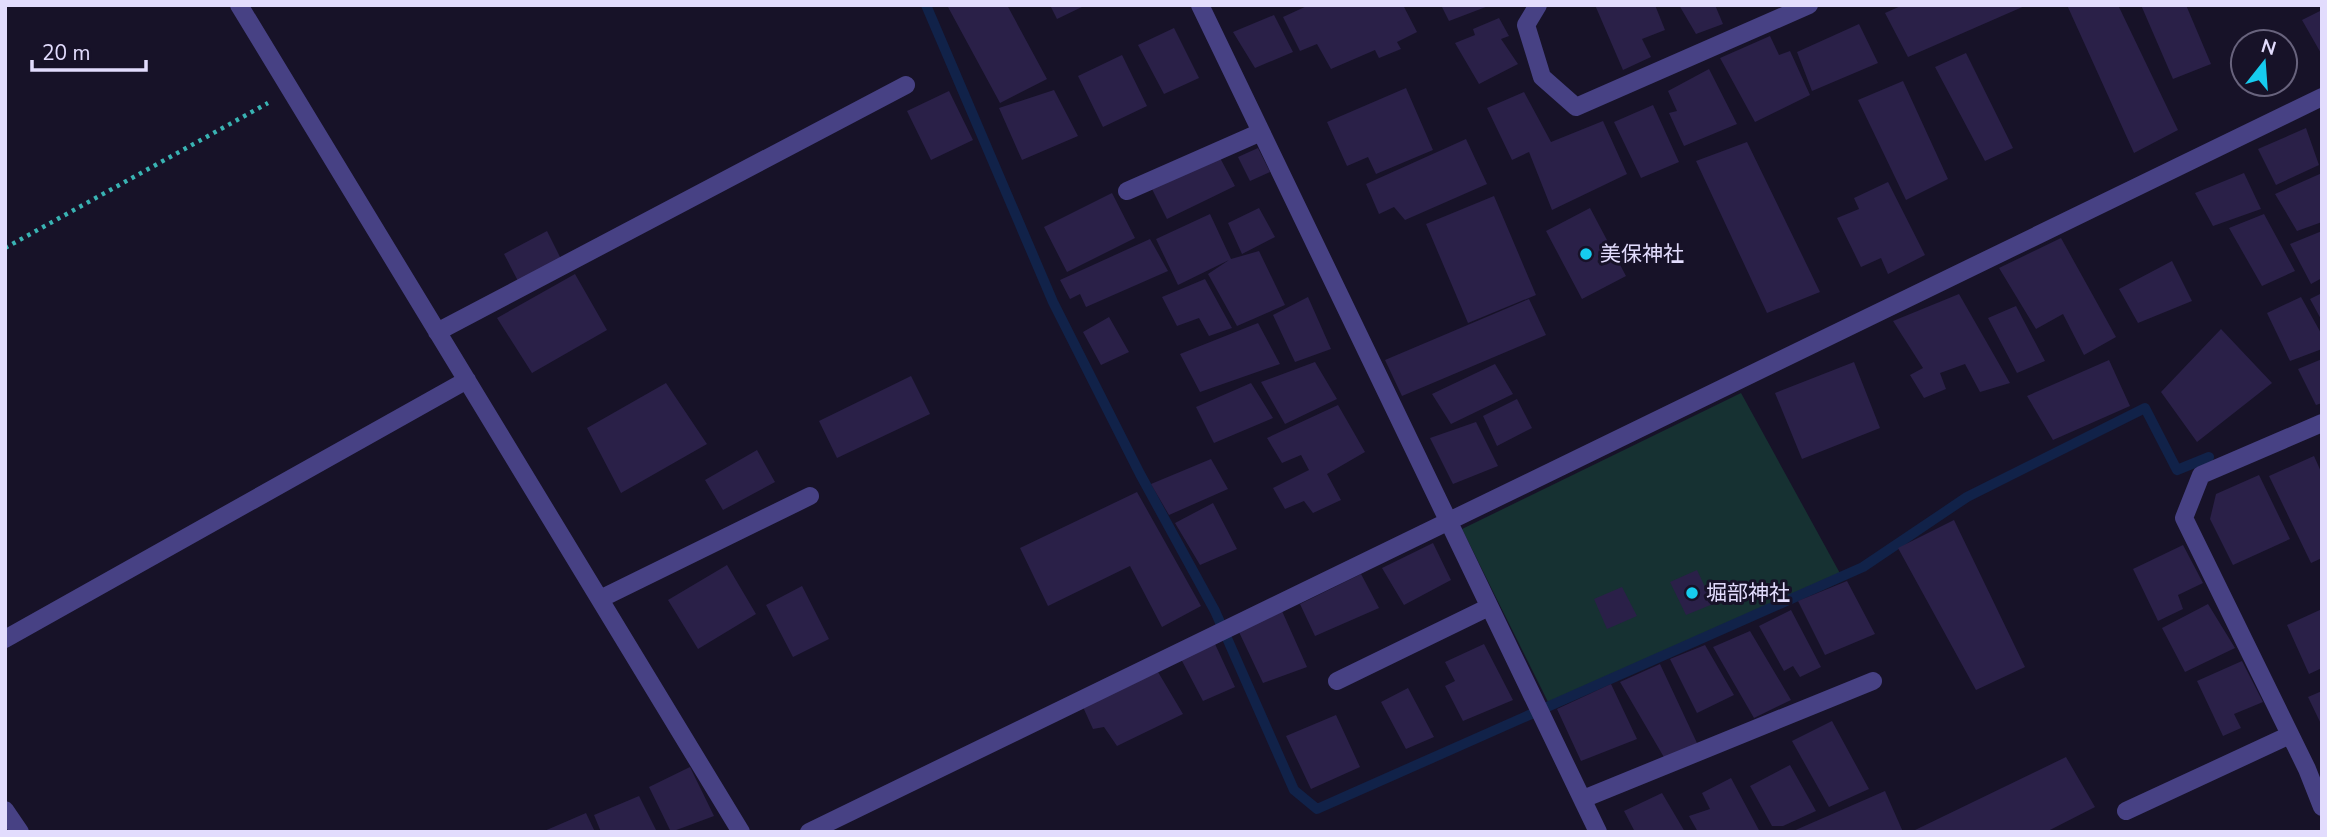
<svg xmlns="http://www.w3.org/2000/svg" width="2327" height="837" font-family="'Nunito Sans','Noto Sans JP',sans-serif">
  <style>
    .green { fill: #163132 }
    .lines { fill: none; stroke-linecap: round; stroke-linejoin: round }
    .stream { stroke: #112249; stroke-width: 10 }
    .building { fill: #2a2048 }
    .path { stroke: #39b3b3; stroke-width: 4.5; stroke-dasharray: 3.5 5; stroke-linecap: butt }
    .minor { stroke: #474184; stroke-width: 18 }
    .poi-dot { fill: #16ccef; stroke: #171228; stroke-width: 2.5 }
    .labels { text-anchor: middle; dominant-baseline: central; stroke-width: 6; stroke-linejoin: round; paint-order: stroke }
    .poi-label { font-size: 21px; fill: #e2dcfd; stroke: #171228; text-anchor: start }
  </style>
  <rect width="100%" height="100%" fill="#171228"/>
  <path class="green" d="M1741,393l101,184 -293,127 -87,-175z"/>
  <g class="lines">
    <path class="stream" d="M926,5l127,297 87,172 75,137 79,179 23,19 546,-242 104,-70 178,-89 32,62 32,-13"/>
  </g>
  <path class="building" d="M952,5h55l40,74 -47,24 -52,-96z
    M1050,5h36l-29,14z
    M1309,5h94l14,27 -20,10 4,7 -22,9 -4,-8 -44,19 -14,-25 -17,7 -17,-34z
    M1441,5h50l-42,16z
    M1595,5h60l10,25 -23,9 9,18 -28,13z
    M1679,5h36l8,19 -27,10z
    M1903,5h124l-119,52 -23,-44z
    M2067,5h51l60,125 -44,23z
    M2141,5h45l25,59 -38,15z
    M2322,10v45l-20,-35z
    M1274,15l19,37 -38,16 -22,-36z
    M1499,18l10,18 -8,3 17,25 -39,20 -24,-41 20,-8 -2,-6z
    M1859,24l19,39 -66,28 -15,-39z
    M1174,28l25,50 -35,16 -26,-49z
    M1770,36l9,19 11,-4 20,44 -55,27 -35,-64z
    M1966,53l47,95 -28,13 -50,-94z
    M1122,55l25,51 -44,21 -25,-51z
    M1709,69l28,55 -53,22 -15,-33 8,-2 -9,-20z
    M1903,81l45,98 -42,21 -48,-100z
    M1406,88l27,62 -57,24 -8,-17 -21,9 -20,-44z
    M1054,90l24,46 -56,24 -23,-52z
    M949,91l24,49 -42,20 -24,-49z
    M1524,92l27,50 52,-21 24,53 -75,36 -23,-58 -17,8 -25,-52z
    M1653,105l26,57 -38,16 -27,-56z
    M2306,128l13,37 -43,20 -18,-36z
    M1466,139l21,45 -82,36 -11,-13 -15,7 -13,-30z
    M1747,142l73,150 -53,21 -71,-152z
    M1258,148l12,24 -20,9 -12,-24z
    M1219,156l16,30 -68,33 -15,-30z
    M2244,173l17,36 -48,17 -18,-33z
    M2322,173v49l-25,9 -22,-37z
    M1888,182l37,73 -37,19 -7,-16 -20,9 -24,-49 22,-9 -5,-11z
    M1112,193l23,45 -68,34 -23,-45z
    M1494,196l42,99 -68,28 -42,-99z
    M1259,208l16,29 -33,17 -14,-31z
    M1590,208l36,68 -44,23 -36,-68z
    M1210,214l21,45 28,-8 26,54 -48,21 -29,-52 21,-14 -51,25 -22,-46z
    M2264,214l31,57 -33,15 -33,-58z
    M547,231l14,28 -43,22 -14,-27z
    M2322,231v47l-11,6 -21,-40z
    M2061,238l55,99 -32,18 -21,-41 -27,15 -37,-61z
    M1150,239l18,32 -82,36 -6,-13 -10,5 -10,-19z
    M2172,261l20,40 -54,22 -19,-34z
    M575,274l32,56 -75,43 -35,-55z
    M1205,279l27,49 -23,8 -10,-18 -22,8 -15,-29z
    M2322,293v28l-12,-22z
    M1959,294l51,89 -30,9 -15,-28 -25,9 6,16 -22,9 -14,-23 13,-7 -30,-47z
    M1308,297l23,52 -36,13 -22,-47z
    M2301,297l21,38v14l-32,12 -23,-48z
    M1529,299l17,36 -144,61 -17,-36z
    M2016,306l29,55 -28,12 -29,-55z
    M1109,317l20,35 -28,13 -18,-33z
    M1258,323l22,41 -80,28 -20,-38z
    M2221,329l51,54 -75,59 -36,-50z
    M2322,359v44l-6,2 -18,-36z
    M2109,360l21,46 -77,34 -26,-44z
    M1315,362l22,37 -52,25 -24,-42z
    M1854,362l26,66 -78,31 -27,-66z
    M1495,364l18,30 -62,30 -19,-30z
    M911,376l19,38 -93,44 -18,-37z
    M666,383l41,61 -86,49 -34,-65z
    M1251,383l22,35 -59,25 -18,-36z
    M1517,399l15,29 -35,18 -14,-30z
    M1338,405l27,47 -38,22 14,26 -28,13 -9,-12 -19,8 -12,-21 36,-18 -8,-15 -19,8 -15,-25z
    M1476,422l22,44 -45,18 -23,-46z
    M757,450l18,32 -52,28 -18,-30z
    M2314,456l8,18v84l-11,5 -42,-87z
    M1211,459l17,30 -59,26 -18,-31z
    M2259,475l31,64 -57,26 -23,-46 6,-25z
    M1137,492l64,114 -39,21 -32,-61 -82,40 -28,-58z
    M1213,503l24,46 -37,16 -25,-42z
    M1954,520l71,147 -49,23 -78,-142z
    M1433,543l18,37 -47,25 -22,-37z
    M2183,545l20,38 -25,12 5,14 -25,12 -25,-52z
    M727,565l29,49 -58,35 -30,-49z
    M1697,570l16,34 -27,11 -16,-33z
    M1361,574l18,34 -64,28 -15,-32z
    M1847,581l28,53 -50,21 -27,-54z
    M802,586l27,53 -36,18 -27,-52z
    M1622,587l15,29 -30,13 -13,-30z
    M2208,604l27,44 -50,24 -23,-44z
    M2322,609v59l-13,6 -22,-49z
    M1791,610l30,57 -21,10 -7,-11 -9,5 -25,-45z
    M1282,611l25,56 -44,16 -24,-51z
    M1750,631l41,69 -37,18 -41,-71z
    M1215,644l20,43 -32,14 -22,-42z
    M1484,644l29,56 -50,21 -18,-35 10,-5 -10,-19z
    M1705,645l29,50 -37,18 -27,-54z
    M2242,661l21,41 -29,12 7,14 -18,8 -26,-55z
    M1660,664l37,79 -32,16 -45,-77z
    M1158,672l25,42 -66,32 -13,-19 -11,2 -10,-22z
    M1611,684l26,55 -56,22 -24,-52z
    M1408,688l26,49 -28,12 -25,-47z
    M2322,691v35l-14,-29z
    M1336,715l24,52 -49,22 -25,-53z
    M1832,721l37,68 -40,18 -37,-66z
    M2066,757l29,50 -49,25h-135z
    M1790,765l26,46 -33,15h-11l-22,-40z
    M690,767l24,49 -43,16 -22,-45z
    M1731,778l29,54h-62l-9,-16 21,-7 -8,-16z
    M1885,791l18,41h-112z
    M1662,793l23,39h-50l-11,-21z
    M639,796l18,36h-56l-7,-17z
    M586,813l9,19h-53z"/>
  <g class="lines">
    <path class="path" d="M5,248l263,-145"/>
    <path class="minor" d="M239,5l502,827
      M1200,5l398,827
      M1538,5l-12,20 16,52 34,30 233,-102
      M1127,191l134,-59
      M437,332l469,-247
      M2322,423l-121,52 -17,43 123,251 15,38
      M600,599l210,-103
      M5,639l462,-259
      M1337,681l152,-74
      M1583,799l290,-118
      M5,810l15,22
      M2126,811l164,-76
      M809,832l1513,-735"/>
  </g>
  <g class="poi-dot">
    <circle cx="1586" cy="254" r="7"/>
    <circle cx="1692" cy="593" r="7"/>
  </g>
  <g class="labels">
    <g class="poi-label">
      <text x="1600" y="254">美保神社</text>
      <text x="1706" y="593">堀部神社</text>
    </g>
  </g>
  <rect width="2327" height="837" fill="none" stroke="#e2dcfd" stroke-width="14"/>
  <g transform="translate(2264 63) rotate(17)"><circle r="33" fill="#171228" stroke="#68637d" stroke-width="2"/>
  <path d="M0-5L12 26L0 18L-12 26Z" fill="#16ccef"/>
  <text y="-10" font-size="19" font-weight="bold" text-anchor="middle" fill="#e2dcfd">N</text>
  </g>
  <path d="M32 60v10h114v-10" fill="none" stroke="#e2dcfd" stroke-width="3.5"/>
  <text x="42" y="60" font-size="21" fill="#e2dcfd" stroke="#171228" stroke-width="5" paint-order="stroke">20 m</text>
</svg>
